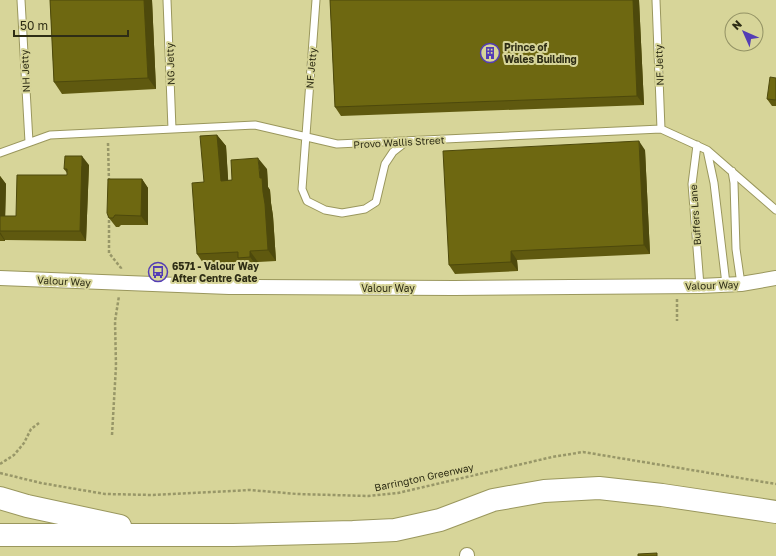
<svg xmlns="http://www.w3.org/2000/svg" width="776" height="556" font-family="'Golos Text',sans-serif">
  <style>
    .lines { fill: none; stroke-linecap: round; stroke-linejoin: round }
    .service-casing { stroke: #9a975d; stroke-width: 9 }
    .minor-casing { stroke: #9a975d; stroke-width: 16 }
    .primary-casing { stroke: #9a975d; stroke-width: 24 }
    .path { stroke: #989768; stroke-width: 2.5; stroke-dasharray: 3 2; stroke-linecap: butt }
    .service { stroke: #fff; stroke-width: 7 }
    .minor { stroke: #fff; stroke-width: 14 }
    .primary { stroke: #fff; stroke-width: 22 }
    .wall { fill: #5f590f }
    .shaded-wall { fill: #4d490c }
    .building { fill: #6e6811; stroke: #4d490c }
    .labels { text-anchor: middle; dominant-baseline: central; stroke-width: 4; stroke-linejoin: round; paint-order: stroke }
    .poi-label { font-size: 10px; font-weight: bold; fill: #2e2d15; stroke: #d7d599; text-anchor: start }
    .street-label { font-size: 10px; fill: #2e2d15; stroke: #d7d599 }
  </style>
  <rect width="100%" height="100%" fill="#d7d599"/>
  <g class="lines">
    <g class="service-casing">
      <path id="service" d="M21,0l8,142
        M167,0l5,129
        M316,0l-14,189 5,12 18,9 17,3 23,-4 11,-7 9,-38 8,-12 14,-11
        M656,0l5,129
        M697,145l-5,39 8,102
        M707,150l7,33 12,101
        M0,153l50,-18 205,-10 82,19 324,-15 46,21 69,60
        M732,171l2,12 2,66 5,35"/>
    </g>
    <g class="minor-casing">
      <path id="minor" d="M0,278l229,9 225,1 246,-2 41,-2 35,-6
        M467,556v-1"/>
    </g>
    <g class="primary-casing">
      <path id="primary" d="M0,498l27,8 93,20
        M0,535h233l120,-3 42,-2 45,-10 53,-20 51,-9 55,-3 63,7 114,17"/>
    </g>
    <path class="path" d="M108,143l1,39
      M109,215v38l12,15v2
      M677,299v22
      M112,435l4,-69 -1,-45 4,-25
      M0,464l14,-9 10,-12 7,-14 8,-6
      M0,473l41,10 64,11 48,1 97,-5 47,4 71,2 30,-3 154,-36 31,-5 193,32"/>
    <use href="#service" class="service"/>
    <use href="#minor" class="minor"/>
    <use href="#primary" class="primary"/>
  </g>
  <path class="wall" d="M50,0h102l4,89 -94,5 -8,-12z
    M330,0h309l5,105 -303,11 -6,-9z
    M776,78v28h-4l-5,-7z
    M217,135l9,11 2,35 4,-1 35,-11 1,18 2,3 1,13 2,13 3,45 -18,1 1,7h-13l-4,-5 -37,2 -8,-12 7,-72z
    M645,150l5,104 -133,6 1,11 -63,3 -6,-9z
    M89,165l-3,76 -81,-1v1h-5v-65l6,8 -1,32h11l51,-41v-2l-3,-4z
    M142,179l6,9v37h-27l-2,2h-3l-7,-9z"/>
  <path class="shaded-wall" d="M144,0h8l4,89 -8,-11z
    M633,0h6l5,105 -7,-9z
    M217,135l9,11 3,47 -8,-12z
    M639,141l6,9 5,104 -6,-9z
    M82,156l7,9 -3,76 -6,-10z
    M258,158l9,11 1,18 2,3 1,13 2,13 3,45 -8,-11 -8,-72z
    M0,176l6,8 -1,41 -5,-8z
    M142,179l6,9v37l-7,-9z
    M0,232l5,8v1l-5,-7z
    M250,251l8,11 1,7 -9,-12z
    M511,251l6,9 1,11 -7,-9z"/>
  <path class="building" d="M50,0h94l4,78 -94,4z
    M330,0h303l4,96 -302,11z
    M770,77l6,1v22l-9,-1z
    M217,135l4,46 11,-1 -1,-20 27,-2 2,20h2l1,14 2,12 3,46 -18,1v6l-12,1v-6l-41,2 -5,-71 12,-1 -4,-46z
    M639,141l5,104 -133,6v11l-62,3 -6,-114z
    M65,156h17l-2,75h-80v-15h16l1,-41h50v-6h-3z
    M108,179h34l-1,37 -26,-1 -2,3h-4l-2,-5z
    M657,553v3h-19v-2z"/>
  <defs>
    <g id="building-ring" transform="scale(1)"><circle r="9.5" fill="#d7d599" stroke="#543db5" stroke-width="1.5"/><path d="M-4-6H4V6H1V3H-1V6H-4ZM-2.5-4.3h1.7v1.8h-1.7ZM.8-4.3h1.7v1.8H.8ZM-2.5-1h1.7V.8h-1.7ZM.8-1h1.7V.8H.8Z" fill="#543db5"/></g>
    <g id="bus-ring" transform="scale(1)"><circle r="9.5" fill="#d7d599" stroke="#543db5" stroke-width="1.5"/><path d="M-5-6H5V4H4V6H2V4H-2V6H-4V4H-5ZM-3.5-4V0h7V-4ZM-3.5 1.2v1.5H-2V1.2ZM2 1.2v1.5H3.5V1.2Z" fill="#543db5"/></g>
  </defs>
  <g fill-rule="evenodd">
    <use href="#building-ring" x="490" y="53"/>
    <use href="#bus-ring" x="158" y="272"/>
  </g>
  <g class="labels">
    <g class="poi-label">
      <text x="504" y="47">Prince of<tspan x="504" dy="12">Wales Building</tspan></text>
      <text x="172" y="266">6571 - Valour Way<tspan x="172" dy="12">After Centre Gate</tspan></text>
    </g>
    <g class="street-label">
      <text transform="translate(170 64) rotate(-92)">NG Jetty</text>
      <text transform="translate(659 65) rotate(-92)">NF Jetty</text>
      <text transform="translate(311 68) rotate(-85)">NF Jetty</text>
      <text transform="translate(25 71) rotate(-93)">NH Jetty</text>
      <text transform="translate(399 142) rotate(-3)">Provo Wallis Street</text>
      <text transform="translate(695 215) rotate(-94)">Buffers Lane</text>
      <text transform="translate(64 281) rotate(3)">Valour Way</text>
      <text transform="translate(712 285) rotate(-2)">Valour Way</text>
      <text x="388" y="288">Valour Way</text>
      <text transform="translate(424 477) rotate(-12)">Barrington Greenway</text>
    </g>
  </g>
  <g transform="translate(744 32) rotate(315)"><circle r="19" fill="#d7d599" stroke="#939264"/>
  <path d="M0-3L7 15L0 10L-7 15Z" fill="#543db5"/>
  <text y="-6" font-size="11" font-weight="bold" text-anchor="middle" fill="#2e2d15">N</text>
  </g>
  <path d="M14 30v6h114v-6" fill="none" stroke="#2e2d15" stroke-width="2"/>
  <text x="20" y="30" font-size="12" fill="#2e2d15" stroke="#d7d599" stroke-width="3" paint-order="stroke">50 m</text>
</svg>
